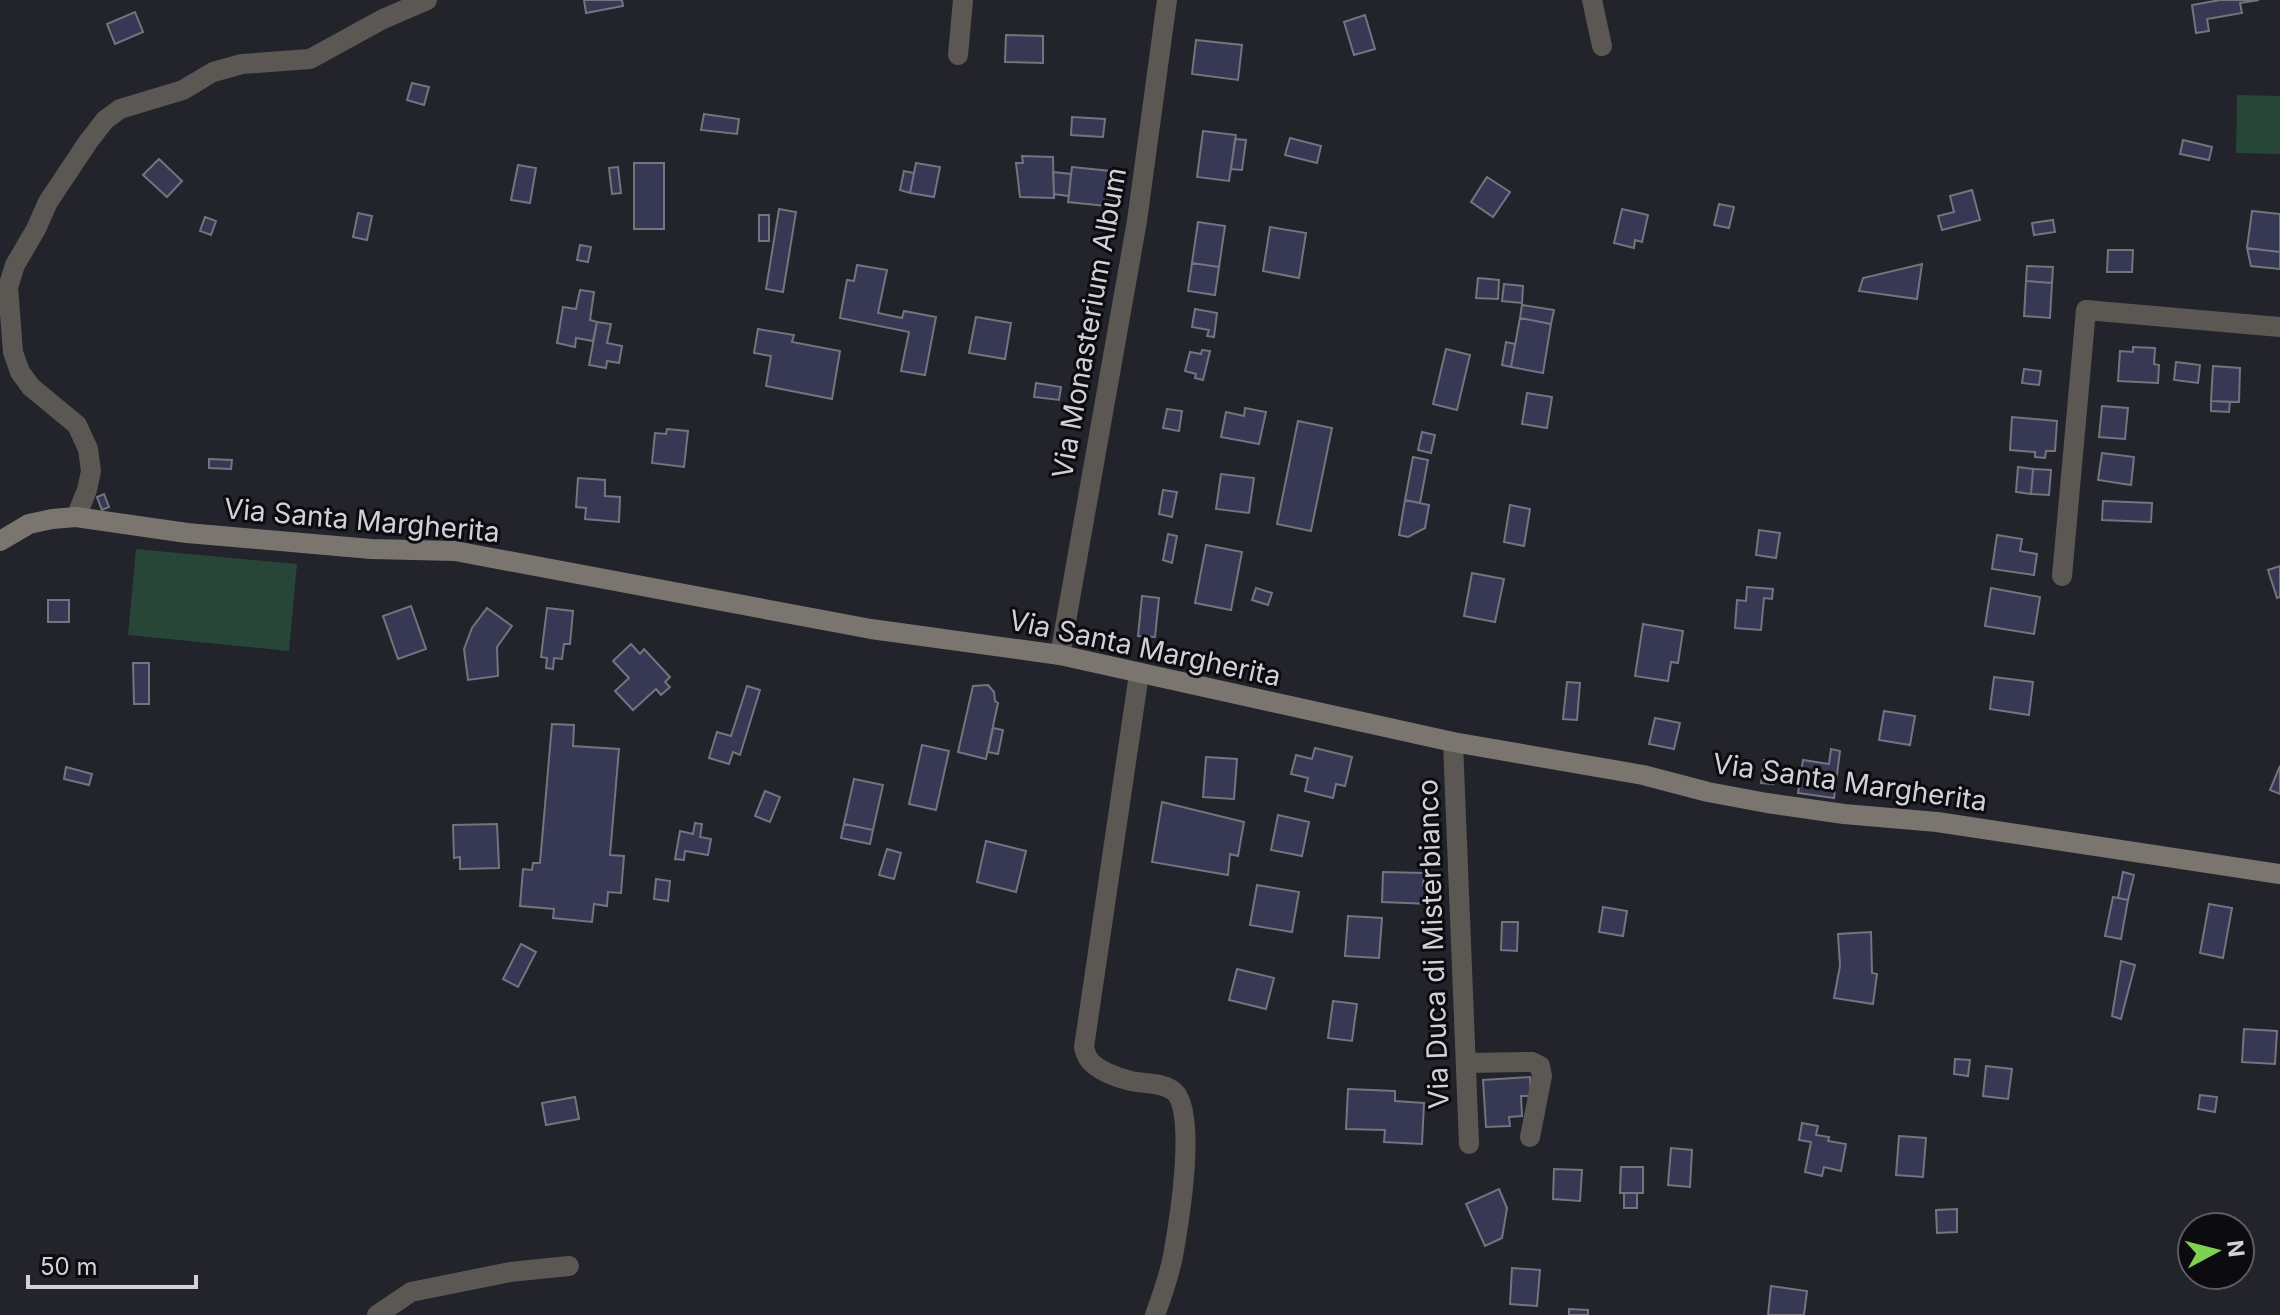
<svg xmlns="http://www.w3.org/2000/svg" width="2280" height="1315" font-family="Inter,sans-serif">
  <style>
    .garden { fill: #274637 }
    .building { fill: #373853; stroke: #73747e; stroke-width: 2 }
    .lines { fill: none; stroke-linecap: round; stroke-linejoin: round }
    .street { stroke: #5b5854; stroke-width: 20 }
    .secondary { stroke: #7a756f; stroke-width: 20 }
    .labels { text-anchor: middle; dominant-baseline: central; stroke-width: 6; stroke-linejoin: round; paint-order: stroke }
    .street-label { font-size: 28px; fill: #d1d1d7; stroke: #0c0c10 }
  </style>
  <rect width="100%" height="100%" fill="#22232b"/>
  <path class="garden" d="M2237,95l43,1v58l-44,-1z
    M136,549l161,15 -8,87 -161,-16z"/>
  <path class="building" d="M584,0h38l1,6 -37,7z
    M2220,0h39l-19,3 2,10 -35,6 2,12 -13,2 -4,-28z
    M135,12l8,20 -28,12 -8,-20z
    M1365,15l10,34 -21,6 -10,-33z
    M1006,35l37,1v27l-38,-1z
    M1196,40l46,5 -4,35 -46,-6z
    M412,83l17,4 -5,18 -17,-5z
    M704,114l35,5 -2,15 -36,-4z
    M1072,117l33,2 -2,18 -32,-2z
    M1203,131l33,4 -7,46 -32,-4z
    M1290,138l31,8 -4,17 -32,-8z
    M1235,139l11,1 -4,30 -11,-1z
    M2183,140l29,7 -3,13 -29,-6z
    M1022,156l31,1 1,41 -34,-1 -4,-34h7z
    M159,159l23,22 -15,16 -24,-22z
    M634,163h30v66h-30z
    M916,163l24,4 -6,30 -24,-4z
    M518,165l18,3 -6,35 -19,-3z
    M618,167l3,26 -9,1 -3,-26z
    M1072,167l48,5 -4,35 -48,-5z
    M904,171l10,2 -4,20 -10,-3z
    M1053,172l18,2 -2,22 -15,-2z
    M1487,177l23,15 -17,25 -22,-15z
    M1972,190l8,30 -38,10 -4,-14 16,-4 -4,-16z
    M1719,204l15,3 -5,21 -15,-3z
    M779,209l17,3 -13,80 -17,-3z
    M1622,209l26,6 -6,27 -7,-2 -1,8 -20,-5z
    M2252,211l28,3v38l-33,-4z
    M358,213l14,3 -5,24 -14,-3z
    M759,215h10v26h-10z
    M205,217l11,4 -5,14 -11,-4z
    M2053,220l2,12 -21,3 -2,-12z
    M1198,222l27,4 -6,41 -27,-4z
    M1270,227l36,6 -7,45 -36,-7z
    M580,245l11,2 -3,15 -11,-2z
    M2247,248l33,4v17l-29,-3z
    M2108,250h25l-1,22h-25z
    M1192,263l27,4 -4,28 -27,-4z
    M1922,264l-5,35 -58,-8 4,-13z
    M857,265l30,5 -9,43 24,5 2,-7 32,6 -11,58 -24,-4 8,-39 -69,-14 7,-38 7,1z
    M2027,266l26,1 -1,16 -26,-2z
    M1478,278l21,2 -1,19 -22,-1z
    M2026,281l26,2 -2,35 -26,-2z
    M1504,284l19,2 -1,17 -20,-2z
    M580,290l14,2 -4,28 7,2 -4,19 -17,-3 -1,9 -18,-4 6,-36 13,2z
    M1522,305l32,5 -3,14 -31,-6z
    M1195,309l22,4 -3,24 -7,-1 2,-6 -17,-3z
    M976,317l35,6 -6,36 -36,-6z
    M1520,318l31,6 -8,49 -32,-6z
    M597,322l14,2 -4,19 15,3 -3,17 -12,-2 -1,7 -17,-3z
    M758,329l36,6 -2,7 48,9 -8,48 -66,-13 5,-30 -17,-3z
    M1506,342l9,2 -4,23 -9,-2z
    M2133,347l22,1 -1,16 5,1 -1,18 -40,-2 2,-30 13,1z
    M1446,349l24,6 -13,55 -24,-6z
    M1202,350l8,1 -7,29 -8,-2 1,-4 -11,-3 5,-19 11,2z
    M2176,362l24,3 -2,18 -24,-3z
    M2213,366l27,2 -1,34 -28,-1z
    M2024,369l17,2 -2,14 -17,-2z
    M1036,383l25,4 -2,13 -25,-3z
    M1527,393l25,4 -5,31 -25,-4z
    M2211,401l19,1 -1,10 -18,-1z
    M2102,406l26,2 -3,31 -26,-2z
    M1245,408l21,4 -7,32 -38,-7 5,-25 18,4z
    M1167,409l15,2 -3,20 -16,-3z
    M2012,417l45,4 -2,30h-9l-1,7 -10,-1v-5l-25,-2z
    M1298,421l34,7 -21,103 -34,-7z
    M667,429l21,2 -4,36 -32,-4 3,-30 11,1z
    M1422,432l13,3 -4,18 -13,-3z
    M2102,453l32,4 -3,28 -33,-5z
    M1413,457l15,3 -8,43 -15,-3z
    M209,459l23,1 -1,9 -22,-1z
    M2018,467l15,2 -2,25 -15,-2z
    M2033,469l18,1 -2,25 -18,-1z
    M1221,474l33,4 -5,35 -33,-4z
    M578,478l27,2v16l15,1 -1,25 -34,-3 1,-11 -10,-1z
    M1163,490l14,2 -5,25 -13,-3z
    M104,494l5,13 -7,3 -5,-13z
    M1405,500l24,5 -4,23 -17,9 -9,-2z
    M2103,501l49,2 -1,19 -49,-2z
    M1510,505l20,4 -6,37 -20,-4z
    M1759,530l21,3 -4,25 -20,-3z
    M1168,534l9,2 -5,27 -9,-3z
    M1997,535l25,4 -2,12 17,3 -3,21 -42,-6z
    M1206,545l36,7 -11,58 -36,-7z
    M2280,566v31l-3,1 -9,-28z
    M1472,573l32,6 -9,43 -31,-6z
    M1747,587l26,2 -1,10 -8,-1 -3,32 -26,-2 2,-28 9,1z
    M1256,588l16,5 -4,12 -16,-5z
    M1991,588l49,9 -6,37 -49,-8z
    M1142,596l17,2 -4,39 -17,-1z
    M48,600h21v22h-21z
    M411,606l15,43 -28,10 -15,-43z
    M487,608l25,18 -15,21 1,29 -30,4 -4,-31 8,-21z
    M547,608l26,3 -3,33h-6l-2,15 -8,-1 -1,11 -7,-1 1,-10 -6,-1z
    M1643,624l40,7 -5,32 -7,-1 -3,19 -33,-5z
    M631,644l9,10 4,-5 26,28 -5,5 5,5 -9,8 -5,-6 -23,21 -18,-19 14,-13 -16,-17z
    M133,663h16v41h-15z
    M1994,677l39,5 -4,33 -39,-6z
    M1567,682l13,1 -3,37 -14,-1z
    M988,685l6,7 1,9 3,2 -12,56 -28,-7 15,-66z
    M747,686l13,4 -20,65 -7,-3 -4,12 -20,-6 8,-26 14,4z
    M1884,711l31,5 -5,29 -31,-5z
    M1655,718l25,5 -6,26 -25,-5z
    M552,724l22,1 -1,21 46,3 -9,106 14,1 -3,37 -13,-1 -1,14 -13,-2 -2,18 -39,-4 1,-9 -34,-3 3,-37 9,1 1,-7h7z
    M993,728l10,2 -5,24 -10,-2z
    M922,745l27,6 -13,59 -27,-6z
    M1315,748l37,9 -7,29 -9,-2 -3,14 -28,-7 3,-13 -17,-4 5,-19 16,4z
    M1831,749l9,2 -6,47 -36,-5 5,-33 26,4z
    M1206,757l31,2 -3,40 -31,-2z
    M1764,760l12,1 -3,23 -12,-1z
    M2280,766v28l-10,-4z
    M66,767l26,7 -3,11 -25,-6z
    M854,779l29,6 -10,45 -29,-6z
    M765,791l15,6 -10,25 -15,-6z
    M1162,802l82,20 -6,34 -8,-2 -2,21 -76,-13z
    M1278,815l31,7 -7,34 -31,-6z
    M695,823l7,1 -2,13 11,2 -3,16 -23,-4 -1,9 -9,-1 5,-28 13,3z
    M497,824l2,44 -39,1v-12l-6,1 -1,-33z
    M844,824l29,6 -3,14 -29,-6z
    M986,841l40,10 -10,41 -39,-10z
    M887,849l14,4 -7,26 -15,-4z
    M1383,872l41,1 -1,13h8l-1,18 -48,-2z
    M2123,872l11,3 -6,25 -10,-2z
    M656,879l14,2 -2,20 -14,-2z
    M1257,885l42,7 -7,40 -42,-7z
    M2113,897l15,3 -7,39 -16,-3z
    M2209,904l23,4 -9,50 -23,-5z
    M1603,907l24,4 -4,25 -24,-4z
    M1348,916l34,2 -3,40 -34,-2z
    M1502,922h16l-1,29 -16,-1z
    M1871,932l1,41 5,1 -4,30 -39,-6 6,-32 -2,-32z
    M521,944l15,8 -18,35 -15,-8z
    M2121,961l14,4 -14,54 -9,-3z
    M1237,969l37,9 -8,31 -37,-9z
    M1333,1001l24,3 -5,37 -24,-3z
    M2244,1029l33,2 -2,33 -33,-2z
    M1955,1059l15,1 -2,16 -14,-2z
    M1986,1066l26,3 -4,30 -25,-3z
    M1530,1077l1,19h-10l1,20 -13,1 1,9 -24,1 -3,-47z
    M1348,1089l47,2v10l29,2 -2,41 -38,-2 1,-12 -39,-1z
    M2200,1095l17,2 -2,15 -17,-3z
    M575,1097l4,22 -33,6 -4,-22z
    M1802,1123l16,3 -2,9 13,2 -1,4 18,3 -5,27 -17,-4 -2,9 -17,-4 6,-30 -12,-2z
    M1899,1136l27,2 -3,39 -27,-2z
    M1671,1148l21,2 -2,37 -22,-2z
    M1621,1167h22v26h-23z
    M1554,1169l28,1 -2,31 -27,-2z
    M1499,1189l8,19 -5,30 -17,8 -19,-42z
    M1624,1193h13v15h-13z
    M1957,1209v23l-20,1 -1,-23z
    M1512,1268l28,2 -3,36 -27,-2z
    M1771,1286l36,5 -3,24h-36z
    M1569,1309l19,1v5h-19z"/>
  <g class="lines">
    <path class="street" d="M1592,0l10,46
      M958,55l5,-55
      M76,517l11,-27 4,-19 -3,-22 -11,-24 -46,-38 -11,-15 -7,-20 -5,-65 7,-22 21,-36 12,-27 40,-60 17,-22 15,-11 63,-19 30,-18 29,-8 68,-5 73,-40 44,-19
      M2062,576l24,-266 194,17
      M1060,655l77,-434 30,-221
      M1139,674l-55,373c1,4 2,8 4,11 7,12 30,20 43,23 13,3 29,1 41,9 27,15 6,138 1,166 -4,20 -11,40 -18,59
      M1453,742l16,402
      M1466,1063l66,-1 8,4 2,10 -12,61
      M377,1315l34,-23 99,-20 59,-6"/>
    <path class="secondary" d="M0,541l29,-17 23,-5 24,-2 111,16 184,16 84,2 416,78 189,26 393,87 190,33 65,17 59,11 77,11 93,8 343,52"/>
  </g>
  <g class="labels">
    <g class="street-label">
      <text transform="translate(1089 323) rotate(-80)">Via Monasterium Album</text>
      <text transform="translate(362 520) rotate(5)">Via Santa Margherita</text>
      <text transform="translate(1145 648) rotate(12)">Via Santa Margherita</text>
      <text transform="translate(1850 782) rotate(8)">Via Santa Margherita</text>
      <text transform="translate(1433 944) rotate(-92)">Via Duca di Misterbianco</text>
    </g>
  </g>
  <g transform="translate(2216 1251) rotate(83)"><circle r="38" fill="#0c0c10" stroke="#5b5b60" stroke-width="2"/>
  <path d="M0-6L14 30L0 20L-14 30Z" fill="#80d051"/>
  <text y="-12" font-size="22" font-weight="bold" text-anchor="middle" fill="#d1d1d7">N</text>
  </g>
  <path d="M28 1275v12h168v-12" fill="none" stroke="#d1d1d7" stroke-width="4"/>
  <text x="40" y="1275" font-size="24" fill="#d1d1d7" stroke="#0c0c10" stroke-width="6" paint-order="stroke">50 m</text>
</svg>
